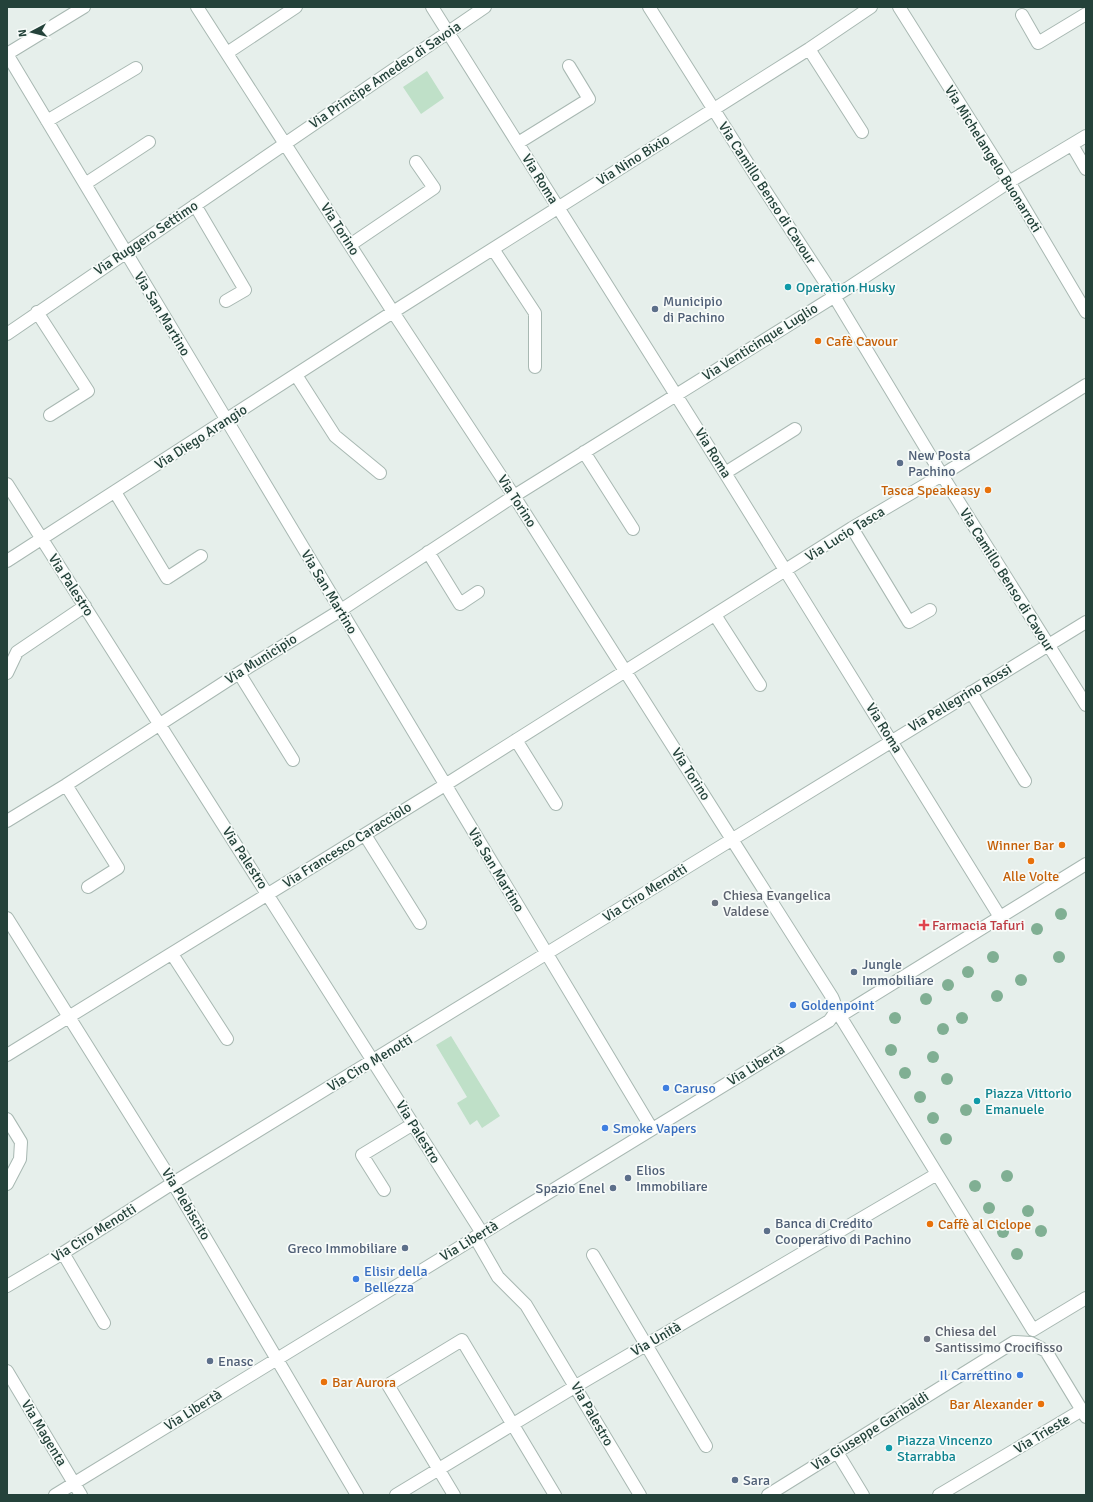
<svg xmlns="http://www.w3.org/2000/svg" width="1093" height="1502" font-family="Signika,sans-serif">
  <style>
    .green { fill: #bfe0c8 }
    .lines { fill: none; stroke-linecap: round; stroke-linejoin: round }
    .minor-casing { stroke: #a8b8b2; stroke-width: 14 }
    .minor { stroke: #fff; stroke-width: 12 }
    .tree { fill: #80af93 }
    .culture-dot { fill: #0f9aa8; stroke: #f7fbf9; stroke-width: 1.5 }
    .service-dot { fill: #5c6f8a; stroke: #f7fbf9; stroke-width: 1.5 }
    .food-dot { fill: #e8710a; stroke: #f7fbf9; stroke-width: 1.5 }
    .worship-dot { fill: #6b7280; stroke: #f7fbf9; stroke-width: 1.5 }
    .health-dot { fill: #e0444e; stroke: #f7fbf9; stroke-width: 1.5 }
    .shop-dot { fill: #3f7fe0; stroke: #f7fbf9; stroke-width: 1.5 }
    .labels { text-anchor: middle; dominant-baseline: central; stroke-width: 3.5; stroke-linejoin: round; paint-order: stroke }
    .street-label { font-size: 14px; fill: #24423a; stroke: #f7fbf9 }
    .culture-label { font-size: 14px; fill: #0d838f; stroke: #f7fbf9; text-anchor: start }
    .service-label { font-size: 14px; fill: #4e5e75; stroke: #f7fbf9; text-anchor: start }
    .food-label { font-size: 14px; fill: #c56008; stroke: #f7fbf9; text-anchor: start }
    .worship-label { font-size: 14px; fill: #5b616d; stroke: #f7fbf9; text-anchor: start }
    .health-label { font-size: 14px; fill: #be3a42; stroke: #f7fbf9; text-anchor: start }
    .shop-label { font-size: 14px; fill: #366cbe; stroke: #f7fbf9; text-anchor: start }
  </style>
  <rect width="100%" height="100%" fill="#e6efeb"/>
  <path class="green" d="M427,71l17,27 -23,16 -18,-27z
    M451,1036l49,80 -18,12 -5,-8 -7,5 -13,-22 10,-6 -31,-52z"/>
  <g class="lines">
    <g class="minor-casing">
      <path id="minor" d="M432,7l293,466 275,444
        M649,7l108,171 77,118 108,179 144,230
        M899,7l110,175 77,130
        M1022,15l16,28 48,-29
        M809,49l53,83
        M227,53l69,-46
        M7,54l645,1075
        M7,54l77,-47
        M47,121l89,-53
        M518,143l71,-44 -20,-33
        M1072,145l14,24
        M85,184l64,-42
        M195,205l50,85 -19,11
        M350,245l84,-57 -18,-26
        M493,249l42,64v54
        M37,312l51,79 -38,24
        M7,334l478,-327
        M296,375l39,61 45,37
        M584,452l49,77
        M725,473l70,-44
        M7,484l475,749
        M115,492l52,86 34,-22
        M852,528l57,94 21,-12
        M428,552l32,52 18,-12
        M7,561l386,-249 416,-263 62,-42
        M715,615l45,70
        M7,673l10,-21 68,-46
        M239,673l54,87
        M971,692l54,89
        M516,740l40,64
        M66,785l52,83 -30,19
        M7,821l59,-36 173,-112 102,-63 173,-114 334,-208 161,-106 77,-46
        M365,835l55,88
        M7,918l166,265 184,312
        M172,954l55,85
        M834,1015l6,1 246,-152
        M840,1016l193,314 53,-32
        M7,1055l438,-270 407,-257 90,-53 144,-90
        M7,1119l14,23 -1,17 -13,25
        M384,1190l-22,-35 51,-31
        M475,1237l23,40 28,28 114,190
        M63,1253l41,70
        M593,1255l113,191
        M7,1286l56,-33 110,-70 913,-561
        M7,1371l74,124
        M837,1452l26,43
        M55,1495l774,-474c7,-8 8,-14 3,-24l-318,-501 -121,-184 -196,-305
        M396,1495l180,-109 361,-212
        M454,1495l-66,-110 74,-45 93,155
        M768,1495l246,-153 17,1 15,8 40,66
        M939,1495l143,-85"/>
    </g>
    <use href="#minor" class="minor"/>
  </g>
  <g class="tree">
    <circle cx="1061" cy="914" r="6"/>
    <circle cx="1037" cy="929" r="6"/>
    <circle cx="993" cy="957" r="6"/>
    <circle cx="1059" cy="957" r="6"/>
    <circle cx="968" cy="972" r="6"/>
    <circle cx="1021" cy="980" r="6"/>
    <circle cx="948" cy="985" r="6"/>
    <circle cx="997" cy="996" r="6"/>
    <circle cx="926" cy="999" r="6"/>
    <circle cx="895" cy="1018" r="6"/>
    <circle cx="962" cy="1018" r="6"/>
    <circle cx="943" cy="1029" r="6"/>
    <circle cx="891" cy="1050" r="6"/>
    <circle cx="933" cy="1057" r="6"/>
    <circle cx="905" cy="1073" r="6"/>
    <circle cx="947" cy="1079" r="6"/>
    <circle cx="920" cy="1097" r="6"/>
    <circle cx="966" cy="1110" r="6"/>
    <circle cx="933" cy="1118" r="6"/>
    <circle cx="946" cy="1139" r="6"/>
    <circle cx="1007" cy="1176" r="6"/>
    <circle cx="975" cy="1186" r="6"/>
    <circle cx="989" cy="1208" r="6"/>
    <circle cx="1028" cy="1211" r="6"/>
    <circle cx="1041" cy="1231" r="6"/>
    <circle cx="1003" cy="1232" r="6"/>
    <circle cx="1017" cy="1254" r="6"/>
  </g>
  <g class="culture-dot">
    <circle cx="788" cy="287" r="4"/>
    <circle cx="977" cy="1101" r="4"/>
    <circle cx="889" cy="1448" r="4"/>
  </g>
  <g class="service-dot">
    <circle cx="655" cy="309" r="4"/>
    <circle cx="900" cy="463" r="4"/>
    <circle cx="854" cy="972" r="4"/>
    <circle cx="628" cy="1178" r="4"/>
    <circle cx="613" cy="1188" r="4"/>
    <circle cx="767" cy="1231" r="4"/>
    <circle cx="405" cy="1248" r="4"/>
    <circle cx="210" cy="1361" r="4"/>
    <circle cx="735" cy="1480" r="4"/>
  </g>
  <g class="food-dot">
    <circle cx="818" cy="341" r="4"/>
    <circle cx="988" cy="490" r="4"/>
    <circle cx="1062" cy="845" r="4"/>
    <circle cx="1031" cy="861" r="4"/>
    <circle cx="930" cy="1224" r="4"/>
    <circle cx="324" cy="1382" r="4"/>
    <circle cx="1041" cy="1404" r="4"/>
  </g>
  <g class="worship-dot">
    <circle cx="715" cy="903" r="4"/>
    <circle cx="927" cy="1339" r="4"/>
  </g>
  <path class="health-dot" d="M922 919h4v4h4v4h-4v4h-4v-4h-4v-4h4z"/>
  <g class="shop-dot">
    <circle cx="793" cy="1005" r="4"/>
    <circle cx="666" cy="1088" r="4"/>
    <circle cx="605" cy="1128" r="4"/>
    <circle cx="356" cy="1279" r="4"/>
    <circle cx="1020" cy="1375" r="4"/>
  </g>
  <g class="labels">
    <g class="street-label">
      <text transform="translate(385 75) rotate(-34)">Via Principe Amedeo di Savoia</text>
      <text transform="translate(993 159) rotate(58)">Via Michelangelo Buonarroti</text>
      <text transform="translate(633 160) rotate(-32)">Via Nino Bixio</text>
      <text transform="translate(540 179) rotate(58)">Via Roma</text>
      <text transform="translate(767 193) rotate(57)">Via Camillo Benso di Cavour</text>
      <text transform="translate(340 229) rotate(57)">Via Torino</text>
      <text transform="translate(146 238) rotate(-34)">Via Ruggero Settimo</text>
      <text transform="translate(162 314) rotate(59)">Via San Martino</text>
      <text transform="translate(760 342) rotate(-32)">Via Venticinque Luglio</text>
      <text transform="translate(201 437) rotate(-33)">Via Diego Arangio</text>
      <text transform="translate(713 453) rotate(58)">Via Roma</text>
      <text transform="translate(517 501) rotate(57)">Via Torino</text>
      <text transform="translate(845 534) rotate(-32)">Via Lucio Tasca</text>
      <text transform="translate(1007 580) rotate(58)">Via Camillo Benso di Cavour</text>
      <text transform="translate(71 585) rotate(57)">Via Palestro</text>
      <text transform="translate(329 592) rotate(59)">Via San Martino</text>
      <text transform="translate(261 659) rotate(-32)">Via Municipio</text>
      <text transform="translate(960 698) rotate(-31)">Via Pellegrino Rossi</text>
      <text transform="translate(884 728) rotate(58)">Via Roma</text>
      <text transform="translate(691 774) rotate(57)">Via Torino</text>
      <text transform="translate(347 845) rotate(-32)">Via Francesco Caracciolo</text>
      <text transform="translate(245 858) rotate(57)">Via Palestro</text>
      <text transform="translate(496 870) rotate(59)">Via San Martino</text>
      <text transform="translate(645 893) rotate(-32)">Via Ciro Menotti</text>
      <text transform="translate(370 1063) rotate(-31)">Via Ciro Menotti</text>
      <text transform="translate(756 1065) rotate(-32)">Via Libertà</text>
      <text transform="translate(418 1132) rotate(58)">Via Palestro</text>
      <text transform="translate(186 1204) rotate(59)">Via Plebiscito</text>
      <text transform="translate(94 1233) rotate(-32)">Via Ciro Menotti</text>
      <text transform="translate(469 1241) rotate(-31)">Via Libertà</text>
      <text transform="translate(656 1339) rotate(-30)">Via Unità</text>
      <text transform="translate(193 1410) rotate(-32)">Via Libertà</text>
      <text transform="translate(592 1414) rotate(60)">Via Palestro</text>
      <text transform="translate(870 1431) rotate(-32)">Via Giuseppe Garibaldi</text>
      <text transform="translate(44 1433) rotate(59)">Via Magenta</text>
      <text transform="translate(1042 1434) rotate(-31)">Via Trieste</text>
    </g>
    <g class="culture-label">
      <text x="796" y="287">Operation Husky</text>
      <text x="985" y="1093">Piazza Vittorio<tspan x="985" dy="16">Emanuele</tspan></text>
      <text x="897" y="1440">Piazza Vincenzo<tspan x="897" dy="16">Starrabba</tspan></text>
    </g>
    <g class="service-label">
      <text x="663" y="301">Municipio<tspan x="663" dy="16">di Pachino</tspan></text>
      <text x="908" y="455">New Posta<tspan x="908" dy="16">Pachino</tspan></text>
      <text x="862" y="964">Jungle<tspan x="862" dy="16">Immobiliare</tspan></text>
      <text x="636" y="1170">Elios<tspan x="636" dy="16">Immobiliare</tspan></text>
      <text x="605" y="1188" text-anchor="end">Spazio Enel</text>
      <text x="775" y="1223">Banca di Credito<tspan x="775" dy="16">Cooperativo di Pachino</tspan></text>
      <text x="397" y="1248" text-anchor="end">Greco Immobiliare</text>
      <text x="218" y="1361">Enasc</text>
      <text x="743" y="1480">Sara</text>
    </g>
    <g class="food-label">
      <text x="826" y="341">Cafè Cavour</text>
      <text x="980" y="490" text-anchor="end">Tasca Speakeasy</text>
      <text x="1054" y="845" text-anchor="end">Winner Bar</text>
      <text x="1031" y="876" text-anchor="middle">Alle Volte</text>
      <text x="938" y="1224">Caffè al Ciclope</text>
      <text x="332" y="1382">Bar Aurora</text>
      <text x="1033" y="1404" text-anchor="end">Bar Alexander</text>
    </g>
    <g class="worship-label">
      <text x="723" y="895">Chiesa Evangelica<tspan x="723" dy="16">Valdese</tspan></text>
      <text x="935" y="1331">Chiesa del<tspan x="935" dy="16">Santissimo Crocifisso</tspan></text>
    </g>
    <g class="health-label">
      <text x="932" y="925">Farmacia Tafuri</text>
    </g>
    <g class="shop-label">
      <text x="801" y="1005">Goldenpoint</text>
      <text x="674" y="1088">Caruso</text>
      <text x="613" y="1128">Smoke Vapers</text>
      <text x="364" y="1271">Elisir della<tspan x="364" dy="16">Bellezza</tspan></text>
      <text x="1012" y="1375" text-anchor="end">Il Carrettino</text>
    </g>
  </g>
  <rect width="1093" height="1502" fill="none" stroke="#24423a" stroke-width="16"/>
  <g transform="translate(32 32) rotate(263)" stroke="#f7fbf9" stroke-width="3" paint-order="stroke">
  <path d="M0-3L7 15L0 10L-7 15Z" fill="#24423a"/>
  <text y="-6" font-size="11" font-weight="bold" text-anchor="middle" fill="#24423a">N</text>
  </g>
</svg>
